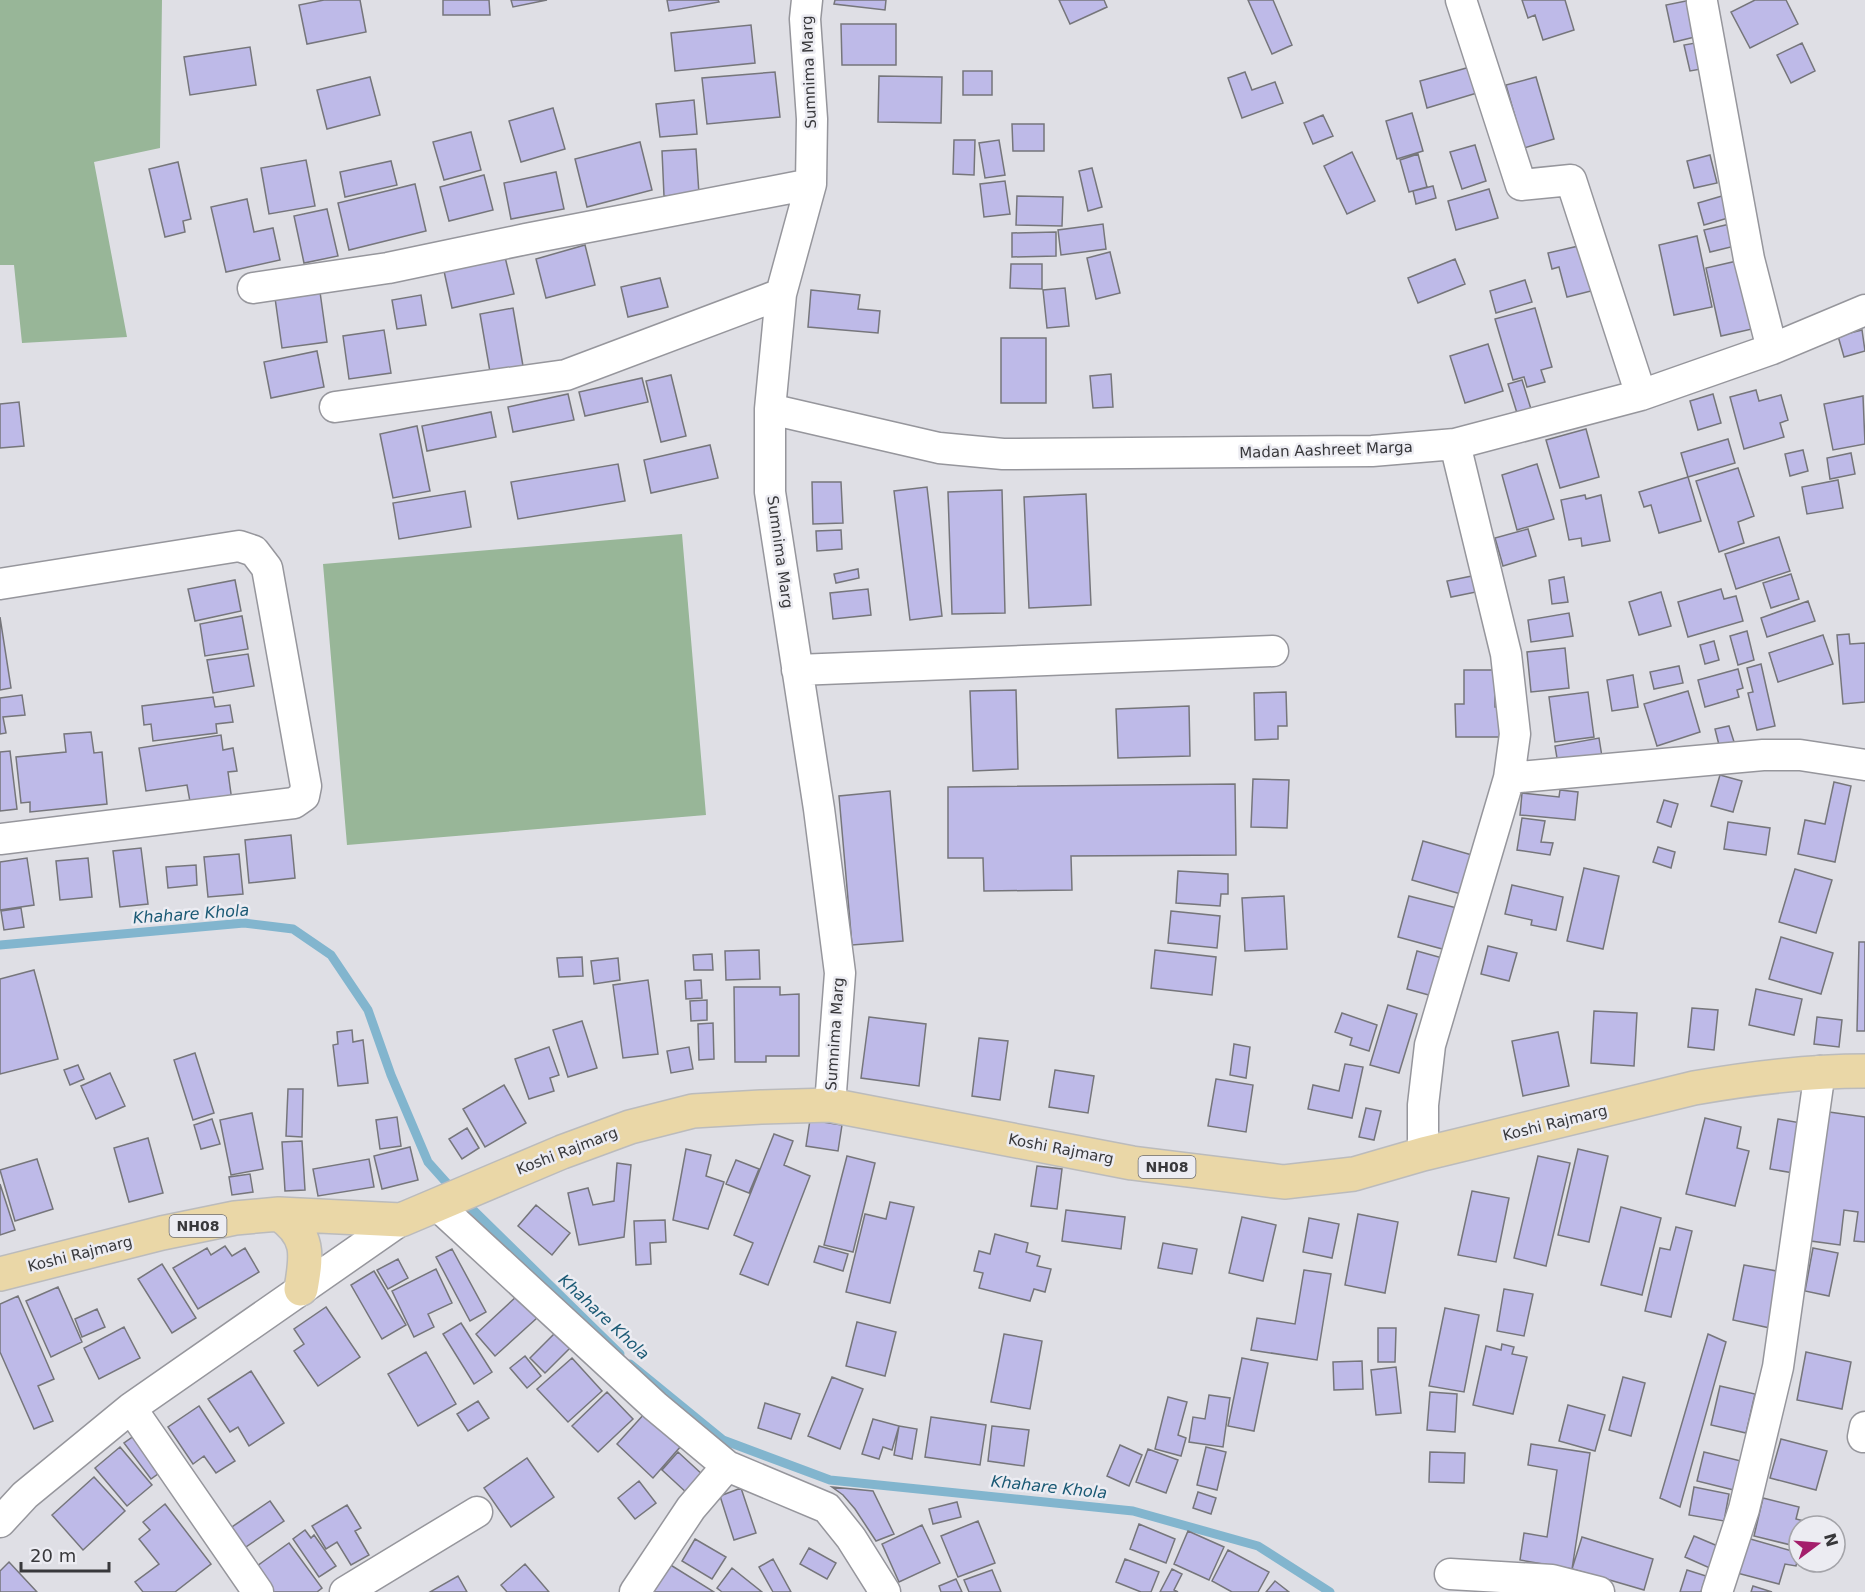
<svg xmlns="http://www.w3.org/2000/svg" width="1865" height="1592" font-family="'DejaVu Sans',sans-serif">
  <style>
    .green { fill: #98b698 }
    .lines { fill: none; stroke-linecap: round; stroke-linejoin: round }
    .stream { stroke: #82b5ce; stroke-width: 9 }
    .building { fill: #bebae8; stroke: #76767b; stroke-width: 1.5 }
    .minor-casing { stroke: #96969c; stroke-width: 33 }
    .major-casing { stroke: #bbbbbc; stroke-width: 36 }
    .minor { stroke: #fff; stroke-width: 30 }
    .major { stroke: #ead7a7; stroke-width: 33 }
    .labels { text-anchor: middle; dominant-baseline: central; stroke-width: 5; stroke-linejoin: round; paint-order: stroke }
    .shield { fill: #ececf2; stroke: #6e6e72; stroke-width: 1.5 }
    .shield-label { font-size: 14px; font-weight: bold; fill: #38383b }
    .street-label { font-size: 15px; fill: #38383b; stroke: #ececf2 }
    .water-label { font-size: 16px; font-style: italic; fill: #1a5974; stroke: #ececf2 }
  </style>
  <rect width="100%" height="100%" fill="#dfdfe5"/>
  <path class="green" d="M0,0h162l-2,148 -66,14 33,175 -105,6 -8,-78h-14z
    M682,534l24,281 -359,30 -24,-281z"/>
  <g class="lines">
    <path class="stream" d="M0,945l244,-22 49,6 38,26 37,55 23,65 37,87 25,28
      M463,1200l157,154
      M630,1364l93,76 107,40 303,31 125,35 72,46"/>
  </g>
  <path class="building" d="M324,0h36l6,32 -59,12 -8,-39z
    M443,0h46l1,15h-47z
    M511,0h36l-34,7z
    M667,0h51l1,2 -50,9z
    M835,0h51l-1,10 -51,-6z
    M1059,0h45l3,7 -37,17z
    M1248,0h25l19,45 -20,9z
    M1522,0h43l9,30 -31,10 -8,-25 -7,3z
    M1691,0l8,36 -25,6 -8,-37z
    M1755,0h31l12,24 -48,24 -19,-36z
    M841,24h55v41h-54z
    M751,25l4,38 -80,8 -4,-38z
    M1701,42l6,26 -17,3 -6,-26z
    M1802,43l13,28 -24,12 -14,-28z
    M250,47l6,38 -66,10 -6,-38z
    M1470,67l7,26 -50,15 -7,-27z
    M963,71h29v24h-29z
    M775,72l5,45 -73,7 -5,-46z
    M1245,72l7,18 23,-8 8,21 -41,15 -14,-40z
    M879,76l63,1 -1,46 -63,-1z
    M370,77l10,38 -53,14 -10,-39z
    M1536,77l18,62 -30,9 -18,-63z
    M694,100l3,34 -37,3 -4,-33z
    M553,108l12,41 -44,13 -12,-41z
    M1412,113l11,38 -26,8 -11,-38z
    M1323,115l10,21 -20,8 -9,-21z
    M1012,124h32v27h-31z
    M471,132l10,38 -37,10 -11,-38z
    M954,140h21l-1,35 -21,-1z
    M999,140l6,35 -20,3 -6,-35z
    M640,142l12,48 -65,17 -12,-48z
    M1475,145l11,36 -24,8 -12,-37z
    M696,149l3,45 -35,2 -2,-45z
    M1352,152l23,49 -28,13 -23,-48z
    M1418,154l9,33 -18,5 -9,-32z
    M1710,155l7,28 -23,5 -7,-27z
    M306,160l9,46 -46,8 -8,-46z
    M391,161l6,24 -52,12 -5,-25z
    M178,162l13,57 -8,2 2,11 -20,5 -16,-68z
    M1092,168l10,39 -14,4 -9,-40z
    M556,172l8,37 -53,10 -7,-36z
    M484,175l9,35 -44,11 -9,-34z
    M1005,181l5,33 -26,3 -4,-33z
    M415,184l11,47 -77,19 -11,-47z
    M1433,186l3,12 -20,6 -3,-13z
    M1489,189l9,29 -42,12 -8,-29z
    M1017,196l46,1 -1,29 -46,-1z
    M1722,196l6,22 -24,7 -6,-22z
    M247,199l7,33 19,-4 7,32 -54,12 -15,-65z
    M327,209l11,47 -34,7 -10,-47z
    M1103,224l3,25 -45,6 -3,-25z
    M1730,224l5,22 -25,6 -6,-22z
    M1056,232v24l-44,1v-24z
    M1697,236l15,71 -38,8 -15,-70z
    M585,245l10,40 -49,13 -10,-39z
    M1583,245l12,45 -28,7 -8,-30 -7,2 -4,-16z
    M1110,252l10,41 -24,6 -9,-41z
    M505,257l9,37 -62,14 -8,-37z
    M1455,259l10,25 -47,19 -10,-25z
    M1737,261l15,68 -31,7 -15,-68z
    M1011,264h31v25l-32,-1z
    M660,278l8,29 -40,10 -7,-30z
    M1525,280l7,22 -36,11 -6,-22z
    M1065,288l4,38 -22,2 -4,-38z
    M811,290l49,5 -2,14 22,2 -2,22 -70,-6z
    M320,292l7,50 -45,6 -7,-50z
    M421,295l5,30 -29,4 -5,-29z
    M513,308l10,58 -33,6 -10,-58z
    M1535,308l17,59 -11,3 4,12 -18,5 -3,-10 -11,3 -18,-61z
    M384,330l7,43 -42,6 -6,-43z
    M1862,330l3,21 -21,6 -6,-21z
    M1001,338h45v65h-45z
    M1488,344l15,47 -38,12 -15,-47z
    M317,351l7,36 -53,11 -7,-36z
    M1111,374l2,33 -20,1 -3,-32z
    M671,375l15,61 -25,6 -15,-61z
    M642,378l6,24 -63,14 -6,-24z
    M1522,380l9,29 -14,4 -9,-29z
    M1756,390l3,11 22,-6 7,25 -8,3 4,14 -40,12 -14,-52z
    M568,394l6,26 -61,12 -5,-25z
    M1713,394l8,29 -23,7 -8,-29z
    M1863,396l2,48 -32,6 -9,-46z
    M19,402l5,44 -24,2v-44z
    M491,412l5,25 -69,14 -5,-25z
    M417,426l13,65 -37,7 -13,-64z
    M1586,429l13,48 -39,11 -14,-48z
    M1728,439l7,24 -47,14 -7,-24z
    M710,445l8,33 -67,15 -7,-33z
    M1803,450l5,21 -18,5 -5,-22z
    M1851,453l4,21 -25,5 -3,-21z
    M618,464l7,37 -107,18 -7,-37z
    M1537,464l17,55 -37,11 -15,-55z
    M1738,468l16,48 -16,6 6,21 -25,9 -23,-71z
    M1688,477l13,44 -42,12 -8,-28 -7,2 -5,-15z
    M1838,480l5,28 -36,6 -5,-27z
    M812,482h29l2,41 -30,1z
    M927,487l15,129 -32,4 -16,-129z
    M1002,490l3,123 -53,1 -4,-122z
    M465,491l6,36 -72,12 -6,-36z
    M1086,494l5,111 -62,3 -5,-111z
    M1585,495l1,4 15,-4 9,46 -28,5 -1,-8 -12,2 -8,-40z
    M1528,529l8,27 -33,10 -8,-28z
    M841,530l1,19 -25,2 -1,-20z
    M1779,537l11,34 -54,18 -11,-35z
    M858,569l1,9 -23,5 -2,-9z
    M1791,574l8,25 -28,9 -8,-25z
    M1477,575l4,16 -30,6 -4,-16z
    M1564,577l4,25 -16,2 -3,-24z
    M235,580l6,31 -46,10 -7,-32z
    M868,589l3,26 -38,4 -3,-26z
    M1721,589l3,10 12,-3 7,25 -55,16 -10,-35z
    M1661,592l10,34 -32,9 -10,-33z
    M1808,601l7,20 -48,16 -6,-19z
    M1569,613l4,23 -42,6 -3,-22z
    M242,616l6,33 -43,7 -5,-32z
    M0,617l11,71 -11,2z
    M1747,631l7,29 -16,5 -8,-29z
    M1849,634l1,10 15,-1v59l-22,2 -6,-69z
    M1823,635l10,29 -55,18 -9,-29z
    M1714,641l5,19 -14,4 -5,-19z
    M1565,648l4,40 -38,4 -4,-40z
    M248,654l6,32 -41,7 -6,-33z
    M1761,664l14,62 -18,4 -9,-37 5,-1 -6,-24z
    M1679,666l4,17 -29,6 -4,-17z
    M1738,669l5,19 -6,2 2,7 -34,10 -7,-27z
    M1464,670h31v37h8l1,30h-48l-1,-33h9z
    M1633,675l5,32 -26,4 -5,-31z
    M1016,690l2,79 -45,2 -3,-80z
    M1688,691l12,41 -43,14 -13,-42z
    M1286,692l1,34h-9v13l-23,1 -1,-47z
    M1588,692l6,45 -39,5 -6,-45z
    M22,695l3,20 -22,2 3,16 -6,1v-36z
    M213,697l2,10 15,-2 3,17 -17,2 1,9 -64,8 -2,-17 -7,1 -2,-19z
    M1189,706l1,50 -72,2 -2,-49z
    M1729,726l6,19 -15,4 -5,-20z
    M91,732l3,21 8,-1 5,52 -77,8v-10l-9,1 -5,-46 50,-5 -2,-18z
    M221,735l2,15 10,-2 4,23 -9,1 4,29 -41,6 -4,-22 -41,6 -7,-43z
    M1599,738l4,25 -44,7 -4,-24z
    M10,751l7,58 -17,2v-59z
    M1720,775l22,6 -9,31 -22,-6z
    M1253,779l36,1 -2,48 -36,-1z
    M1834,782l17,4 -16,76 -37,-8 7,-34 20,4z
    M1235,784l1,71 -165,1 1,34 -88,1 -1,-33h-35v-71z
    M1560,790l18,2 -3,28 -55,-5 2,-22 37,4z
    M890,791l13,150 -51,4 -13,-149z
    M1664,800l14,4 -7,23 -14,-5z
    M1522,818l23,3 -4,21 12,1 -3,12 -33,-5z
    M1728,822l42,6 -4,27 -42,-6z
    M291,835l4,43 -46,5 -4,-43z
    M1423,841l49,14 -11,39 -49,-14z
    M1658,847l17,5 -4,16 -18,-6z
    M141,848l7,56 -28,3 -7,-56z
    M239,854l4,40 -35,3 -4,-40z
    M27,858l7,47 -34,5v-48z
    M88,858l4,39 -32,3 -4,-39z
    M196,865l1,20 -29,3 -2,-21z
    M1584,868l35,8 -16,73 -36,-8z
    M1795,869l37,11 -16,53 -37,-11z
    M1178,871l50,3v20h-7l-1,12 -44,-3z
    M1512,885l51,12 -7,33 -25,-5 1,-5 -27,-6z
    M1284,896l3,53 -42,2 -3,-53z
    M1409,896l48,12 -11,42 -48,-13z
    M21,908l3,19 -20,3 -3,-19z
    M1171,911l49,5 -3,32 -49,-5z
    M1781,937l52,16 -12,41 -52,-15z
    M1859,942h6v89h-8z
    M1488,946l29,7 -8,28 -28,-7z
    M759,950l1,29 -34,1 -1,-29z
    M1155,950l61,7 -4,38 -61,-7z
    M1417,951l29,8 -10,38 -29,-8z
    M712,954l1,16h-19l-1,-15z
    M582,957l1,19 -24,1 -2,-19z
    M618,958l2,22 -26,4 -3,-23z
    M34,970l24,89 -58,15v-95z
    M648,980l10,74 -35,4 -10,-73z
    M701,980l1,18 -16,1 -1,-18z
    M734,987h46v8l19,-1v62h-33v6h-31z
    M1756,989l46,10 -8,36 -45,-10z
    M707,1000v20l-16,1 -1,-20z
    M1388,1005l29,9 -18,59 -29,-8z
    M1692,1008l26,2 -4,40 -26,-3z
    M1594,1011l43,2 -3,53 -43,-3z
    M1342,1013l35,12 -8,26 -19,-6 2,-7 -17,-6z
    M869,1017l57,7 -7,62 -58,-8z
    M1817,1017l25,3 -3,27 -25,-3z
    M582,1021l15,47 -29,9 -15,-47z
    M713,1023l1,36 -15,1 -1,-36z
    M352,1030l1,12 10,-2 5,43 -30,3 -5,-41 5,-1 -1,-12z
    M1558,1032l11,54 -46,10 -11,-55z
    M979,1038l29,3 -8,59 -28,-4z
    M1234,1044l16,3 -4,31 -16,-3z
    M549,1047l10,28 -9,3 4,13 -25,8 -14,-40z
    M689,1047l4,22 -22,4 -4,-22z
    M195,1053l19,60 -21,7 -19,-60z
    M1345,1064l18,3 -11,51 -44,-9 5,-24 26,6z
    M78,1065l6,14 -14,6 -6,-15z
    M1055,1070l39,6 -6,37 -39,-6z
    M110,1073l15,33 -29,13 -15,-33z
    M1216,1079l37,6 -7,47 -38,-6z
    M504,1085l22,38 -41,24 -22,-38z
    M288,1089h15l-1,48 -16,-1z
    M1366,1108l15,3 -7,29 -15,-3z
    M1829,1112l36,5v125l-11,-1 4,-29 -14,-2 -4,35 -29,-4z
    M252,1113l11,56 -32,6 -11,-55z
    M397,1117l4,29 -21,3 -4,-29z
    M1705,1118l36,9 -4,21 12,3 -14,55 -49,-12z
    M212,1119l8,25 -19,5 -7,-24z
    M1778,1119l29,5 -8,50 -29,-5z
    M810,1120l32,5 -4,26 -32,-5z
    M467,1128l12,20 -17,11 -13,-20z
    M774,1134l19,7 -9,24 26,11 -42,109 -28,-11 13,-31 -19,-8z
    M148,1138l15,55 -34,9 -15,-54z
    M302,1141l3,49 -20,1 -3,-49z
    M410,1147l8,33 -36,9 -8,-33z
    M686,1149l25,6 -5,21 18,6 -16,47 -35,-9z
    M1578,1149l30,7 -19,86 -31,-7z
    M847,1156l28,7 -22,89 -29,-7z
    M1538,1156l32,7 -24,103 -32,-8z
    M37,1159l16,50 -38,12 -15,-51z
    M369,1159l5,28 -56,9 -5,-27z
    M736,1160l23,9 -10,24 -23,-9z
    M617,1163l14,2 -7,72 -45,8 -11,-52 20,-5 5,17 21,-4z
    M1037,1166l25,3 -5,40 -26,-3z
    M250,1174l3,18 -21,3 -3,-18z
    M0,1184l15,46 -15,5z
    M1472,1191l37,7 -13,64 -38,-7z
    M890,1202l24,5 -24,96 -44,-11 19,-78 21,5z
    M536,1205l34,28 -18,22 -34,-29z
    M1621,1207l40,11 -19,77 -41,-10z
    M1066,1210l59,7 -4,32 -59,-8z
    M1358,1214l40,8 -13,71 -40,-8z
    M1242,1217l34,8 -13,56 -34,-8z
    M1309,1218l30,6 -7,34 -29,-6z
    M665,1220l1,22 -16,1 1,21 -15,1 -2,-44z
    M1676,1227l16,4 -21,86 -26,-6 15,-63 10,2z
    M995,1234l33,9 -2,9 14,4 -3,10 14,3 -6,23 -11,-3 -4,12 -51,-13 4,-15 -9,-2 5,-20 11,3z
    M1163,1243l34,6 -5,25 -34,-6z
    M225,1246l7,10 13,-8 14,24 -61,37 -25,-41 34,-20 4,7z
    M819,1246l29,8 -5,17 -29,-9z
    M1813,1248l25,5 -9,43 -24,-5z
    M452,1249l34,63 -16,9 -34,-64z
    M398,1259l10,19 -20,11 -11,-19z
    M162,1264l34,54 -24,15 -34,-54z
    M1744,1265l38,7 -12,56 -37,-8z
    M436,1269l16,34 -24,11 6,13 -20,10 -22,-46z
    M1304,1270l27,4 -14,86 -66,-10 6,-32 38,6z
    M374,1271l32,54 -24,14 -31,-54z
    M58,1287l24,55 -31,15 -25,-56z
    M1504,1289l29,5 -9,42 -27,-5z
    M18,1296l36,83 -16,7 15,35 -19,8 -34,-77v-48z
    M517,1296l20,22 -42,38 -19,-22z
    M326,1307l34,50 -42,29 -24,-35 10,-7 -10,-15z
    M1445,1308l34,7 -15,77 -35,-6z
    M97,1309l8,18 -23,10 -7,-18z
    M857,1322l39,10 -11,44 -39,-10z
    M461,1323l31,49 -18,12 -31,-50z
    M124,1327l16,31 -41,21 -15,-31z
    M1378,1328h18l-1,34h-17z
    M555,1333l15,15 -25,25 -15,-15z
    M1004,1334l38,7 -12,68 -39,-7z
    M1708,1334l18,8 -46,165 -20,-9z
    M1502,1344l12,3 -2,7 15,3 -14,57 -40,-9 13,-59 15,4z
    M426,1352l30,52 -38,22 -30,-52z
    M1806,1352l45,10 -9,47 -45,-9z
    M525,1356l16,20 -14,12 -17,-20z
    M572,1358l30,33 -34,31 -31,-33z
    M1242,1358l26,5 -14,68 -26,-5z
    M1362,1361l1,28 -29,1 -1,-28z
    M1396,1367l5,46 -25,2 -5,-45z
    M251,1371l33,52 -35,23 -11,-19 -8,5 -22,-33z
    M832,1377l31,12 -23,60 -32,-13z
    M1623,1377l22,6 -14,53 -22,-6z
    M1720,1386l35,8 -9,39 -35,-8z
    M607,1392l26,27 -35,33 -26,-26z
    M1430,1392l27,2 -2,38 -28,-2z
    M1209,1395l21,3 -7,49 -34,-5 4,-25 12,2z
    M1168,1397l19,5 -9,33 8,3 -5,18 -26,-7z
    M478,1401l11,17 -21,13 -11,-17z
    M765,1403l35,11 -9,25 -33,-11z
    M1568,1405l37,10 -10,36 -36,-10z
    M199,1406l36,55 -19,12 -12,-17 -11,8 -25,-37z
    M645,1413l36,33 -28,32 -36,-34z
    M931,1417l55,8 -6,40 -55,-8z
    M873,1419l26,7 -7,24 -9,-3 -4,12 -17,-5z
    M899,1426l18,3 -5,30 -18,-4z
    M992,1426l37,4 -5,36 -36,-5z
    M141,1431l25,37 -15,11 -27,-36z
    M1781,1439l46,12 -11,39 -46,-12z
    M1531,1444l59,9 -18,116 -52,-9 4,-27 23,4 10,-67 -29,-5z
    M1120,1445l22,10 -13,31 -22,-10z
    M120,1447l32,38 -25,21 -32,-38z
    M1206,1447l20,5 -9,38 -20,-5z
    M1148,1449l30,11 -12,33 -30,-11z
    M678,1452l26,24 -16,18 -26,-24z
    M1430,1452l35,1 -1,30 -35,-1z
    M1704,1452l37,9 -7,29 -37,-9z
    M527,1458l27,39 -43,30 -27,-39z
    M94,1477l31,34 -42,39 -31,-35z
    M639,1481l17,22 -21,16 -17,-21z
    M832,1487l41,4 21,43 -18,7 -21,-32 -12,-14z
    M1694,1487l35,7 -5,27 -35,-6z
    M741,1488l15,45 -22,7 -14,-44z
    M1198,1492l18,6 -5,16 -18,-6z
    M1763,1498l36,9 -3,12 12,3 -1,4h-8v21l-45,-11z
    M270,1501l14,20 -47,32 -14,-20z
    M957,1502l4,15 -28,7 -4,-15z
    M165,1504l46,60 -36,28h-32l-8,-10 24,-18 -20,-25 11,-9 -7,-8z
    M347,1505l14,23 -6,3 14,24 -18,10 -14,-23 -11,7 -14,-23z
    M978,1521l17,42 -37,14 -17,-41z
    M1139,1524l36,15 -9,24 -36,-14z
    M922,1525l18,38 -41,19 -17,-38z
    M305,1530l6,8 3,-3 22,31 -17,11 -26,-38z
    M1188,1531l36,16 -15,33 -35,-16z
    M1694,1536l26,11 -8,22 -27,-12z
    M1582,1537l71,22 -9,31 -72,-21z
    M1747,1538l52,15 -3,13 -11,-2 -6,20 -42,-11z
    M695,1539l31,18 -14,22 -30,-18z
    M289,1543l33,45 -5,4h-51l-16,-21z
    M809,1548l27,15 -9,16 -27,-15z
    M1228,1550l41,22 -11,20h-26l-20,-11z
    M773,1559l18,33h-18l-14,-25z
    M1125,1559l34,13 -8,20h-10l-25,-10z
    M9,1562l28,30h-37v-21z
    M525,1564l24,28h-42l-6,-7z
    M669,1564l45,28h-62z
    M732,1568l30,24h-40l-5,-4z
    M1172,1569l10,5 -8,16 4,2h-18z
    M992,1570l9,22h-32l-5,-12z
    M1687,1570l19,6 -5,16h-21z
    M458,1576l9,16h-37z
    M956,1579l6,13h-21l-2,-6z
    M1275,1581l14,11h-23z
    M1753,1586l19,6h-21z"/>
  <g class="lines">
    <g class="minor-casing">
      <path id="minor" d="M807,0l-2,19 7,100 -1,65 -30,110 -11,115v83l49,317 21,164 -10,132
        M1461,0l60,185 50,-5 70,215
        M1702,2l47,257 23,90
        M253,288l135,-20 138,-29 285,-55
        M335,407l231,-32 215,-81
        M770,409l169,39 64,6 369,-3 83,-7 186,-49 131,-46 93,-39
        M0,584l239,-38 15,5 13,17 39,218 -2,10 -10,7 -294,36
        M797,670l476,-19
        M1509,778l254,-23h37l65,10
        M1423,1154v-49l7,-60 79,-267 6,-44 -9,-80 -51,-210
        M437,1205l218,201 72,60
        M131,1408l127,184
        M1863,1437l2,-10
        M0,1522l25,-27 106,-87 270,-188
        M1450,1574l102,6 47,12
        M345,1592l132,-80
        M635,1592l56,-84 36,-42 100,42 24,30 34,54
        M1717,1592l27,-83 34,-142 42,-296"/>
    </g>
    <g class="major-casing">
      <path id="major" d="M279,1214c31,21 28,41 22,75
        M0,1274l162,-41 73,-15 44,-4 122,6 161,-68 68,-25 63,-16 68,-4 69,-2 302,58 152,19 70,-8 69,-20 271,-66c57,-10 113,-17 171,-17"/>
    </g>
    <use href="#minor" class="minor"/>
    <use href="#major" class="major"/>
  </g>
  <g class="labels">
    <g class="shield">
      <rect x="1138.5" y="1156" width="57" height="22" rx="4.5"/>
      <rect x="169.5" y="1215" width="57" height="22" rx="4.5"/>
    </g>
    <g class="shield-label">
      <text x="1167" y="1167">NH08</text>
      <text x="198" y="1226">NH08</text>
    </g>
    <g class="street-label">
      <text transform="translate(809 72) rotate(-92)">Sumnima Marg</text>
      <text transform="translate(1326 450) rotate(-2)">Madan Aashreet Marga</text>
      <text transform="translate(780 552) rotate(82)">Sumnima Marg</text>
      <text transform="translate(835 1034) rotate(-86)">Sumnima Marg</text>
      <text transform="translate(1555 1123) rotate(-14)">Koshi Rajmarg</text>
      <text transform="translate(1061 1149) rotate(11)">Koshi Rajmarg</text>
      <text transform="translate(567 1151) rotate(-21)">Koshi Rajmarg</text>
      <text transform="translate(80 1254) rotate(-14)">Koshi Rajmarg</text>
    </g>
    <g class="water-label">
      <text transform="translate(191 914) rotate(-4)">Khahare Khola</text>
      <text transform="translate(604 1317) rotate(43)">Khahare Khola</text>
      <text transform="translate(1049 1487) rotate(6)">Khahare Khola</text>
    </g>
  </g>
  <g transform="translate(1817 1544) rotate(74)"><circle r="28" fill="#ececf2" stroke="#a4a4a9" stroke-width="1.5"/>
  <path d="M0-4.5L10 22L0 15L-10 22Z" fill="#a41f6c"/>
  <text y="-9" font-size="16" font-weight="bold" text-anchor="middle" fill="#38383b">N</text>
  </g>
  <path d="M21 1562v9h88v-9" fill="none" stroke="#38383b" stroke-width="3"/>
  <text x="30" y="1562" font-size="18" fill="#38383b" stroke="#ececf2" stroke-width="4.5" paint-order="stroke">20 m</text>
</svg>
